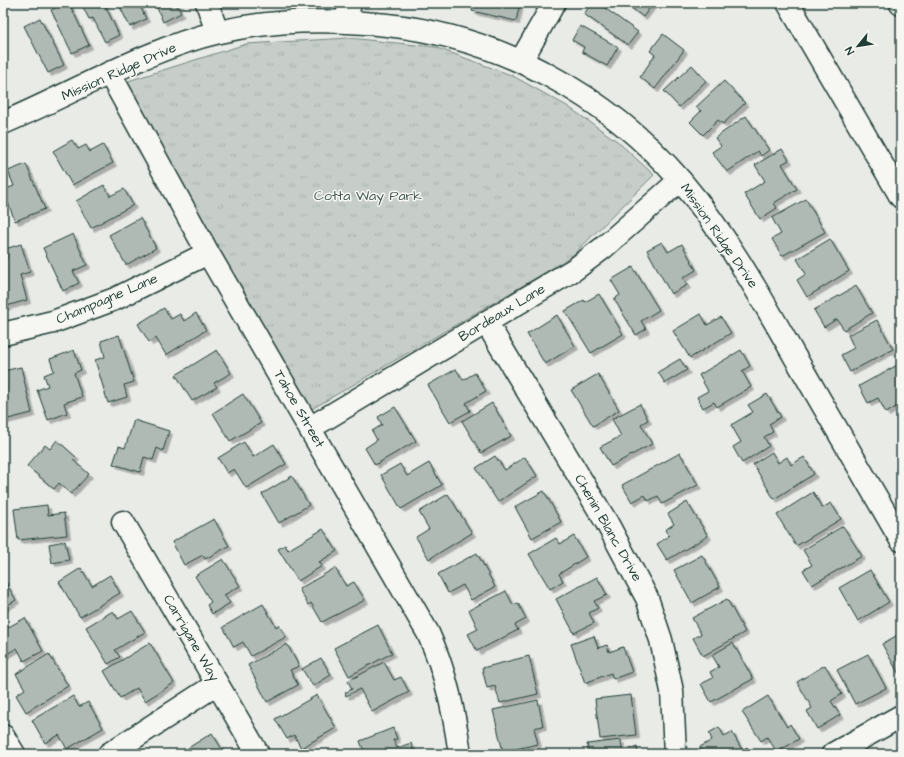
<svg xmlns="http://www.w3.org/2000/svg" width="904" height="757" font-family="'Architects Daughter',sans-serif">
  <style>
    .park { fill: url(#park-tufts); stroke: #73867e }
    .building { fill: #b0bab5; stroke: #1f3d34; filter: url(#shadow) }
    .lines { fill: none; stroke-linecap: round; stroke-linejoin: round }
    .minor-casing { stroke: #1f3d34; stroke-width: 25 }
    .highway-casing { stroke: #1f3d34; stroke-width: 25 }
    .minor { stroke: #f6f6f2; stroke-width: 22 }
    .highway { stroke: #f6f6f2; stroke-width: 22 }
    .labels { text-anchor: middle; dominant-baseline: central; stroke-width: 3; stroke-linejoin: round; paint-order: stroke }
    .street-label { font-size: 14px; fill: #1f3d34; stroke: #f6f6f2 }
    .park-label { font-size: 14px; fill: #415a52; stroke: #f6f6f2 }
  </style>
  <defs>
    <pattern id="park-tufts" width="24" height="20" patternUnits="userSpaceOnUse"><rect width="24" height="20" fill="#c7cec9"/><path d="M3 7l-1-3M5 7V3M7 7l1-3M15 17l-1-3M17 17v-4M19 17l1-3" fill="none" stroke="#aab2ad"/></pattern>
    <filter id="shadow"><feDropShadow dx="3.5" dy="3.5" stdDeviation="0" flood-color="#0004"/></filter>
  </defs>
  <rect width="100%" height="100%" fill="#e9ebe7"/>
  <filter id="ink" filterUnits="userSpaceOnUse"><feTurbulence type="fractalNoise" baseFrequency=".025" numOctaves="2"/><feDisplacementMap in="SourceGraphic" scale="8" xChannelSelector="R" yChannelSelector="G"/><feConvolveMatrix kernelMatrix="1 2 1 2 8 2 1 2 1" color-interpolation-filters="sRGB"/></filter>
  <g filter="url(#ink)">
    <path class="park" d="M349,38l86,9 76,28 56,31 50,35 37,34 -84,83 -260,152 -185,-328 121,-38z"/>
    <path class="building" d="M65,3h4l20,42 -17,8 -21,-43z
      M81,3h23l15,32 -14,7 -12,-24 -4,1z
      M118,3h21l7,16 -16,8z
      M155,3h21l5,10 -18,9z
      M474,3h46l-4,18 -44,-10z
      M592,3h6l40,29 -10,13 -44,-31z
      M625,3h25l2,2 -9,12z
      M40,18l24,47 -16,8 -24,-47z
      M580,26l38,21 -11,19 -25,-14 2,-5 -12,-7z
      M663,34l21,16 -29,39 -15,-12 15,-22 -5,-4z
      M692,65l14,16 -27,26 -15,-16z
      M724,81l21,22 -22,21 -5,-4 -15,15 -13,-13 11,-11 -5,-4z
      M746,116l23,34 -8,6 -3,-5 -31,21 -15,-20 9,-6 -6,-8z
      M72,140l6,9 8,-4 4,7 13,-7 10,18 -41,22 -19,-34z
      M782,149l7,11 -7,4 15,25 -23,14 3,5 -17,11 -16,-25 21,-13 -10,-16z
      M26,164l19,45 -30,12 -12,-31 11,-4 -6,-15z
      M104,185l6,11 14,-7 9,16 -42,23 -15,-27z
      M806,199l19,33 -43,24 -10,-17 9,-5 -9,-16z
      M140,218l16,30 -30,17 -17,-30z
      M73,234l14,31 -14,6 6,12 -16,8 -20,-43z
      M830,239l19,32 -42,26 -10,-17 9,-6 -9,-15z
      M662,242l6,10 14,-8 14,26 -13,8 4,7 -16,9 -24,-44z
      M21,244l9,28 -10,3 7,25 -24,7v-48l4,-1 -2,-9z
      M633,267l26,43 -18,11 5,8 -10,6 -22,-36 6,-4 -9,-15z
      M856,286l16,27 -28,17 -7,-11 -13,8 -10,-17z
      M599,294l24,40 -32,19 -26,-42 19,-11 1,2z
      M164,308l7,11 9,-5 4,7 12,-8 10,17 -40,25 -10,-17 -7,4 -11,-18z
      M701,314l6,11 14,-8 10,16 -41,25 -17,-27z
      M557,315l18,31 -30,18 -18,-30z
      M877,320l16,29 -43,23 -9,-17 13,-7 -6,-13z
      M119,335l15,47 -10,3 3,12 -19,6 -13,-43 10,-3 -4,-16z
      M74,350l7,20 -7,3 8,24 -18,6 3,10 -19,7 -11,-30 11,-4 -4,-11 10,-4 -4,-12z
      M217,350l14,23 -17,10 3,4 -25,14 -16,-26z
      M741,350l9,16 -8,5 9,16 -34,20 -3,-5 -11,6 -6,-11 11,-6 -9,-16z
      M680,359l7,11 -22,13 -7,-11z
      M901,363v41l-15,9 -8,-15 -10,5 -9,-17z
      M21,367l11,46 -28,7 -1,-49z
      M456,369l7,11 12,-7 11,18 -20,12 4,8 -20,11 -22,-37z
      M598,374l21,36 -26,16 -22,-36z
      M243,394l18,29 -31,18 -17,-28z
      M767,394l14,23 -12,7 4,8 -9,5 5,9 -27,17 -9,-16 8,-5 -10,-17 22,-13 -5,-7z
      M492,403l19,33 -30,17 -19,-32z
      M640,404l8,16 -7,4 11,20 -41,22 -11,-19 21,-11 -9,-17z
      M395,407l21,34 -41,24 -10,-17 12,-8 -5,-9 10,-6 -4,-8z
      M134,420l35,11 -6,20 -6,-3 -4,12 -9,-3 -4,15 -27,-8 6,-18 6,2z
      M57,440l19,17 -3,3 16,14 -18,20 -12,-11 -5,6 -27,-23 18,-21 5,4z
      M244,442l9,15 21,-13 12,20 -40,24 -12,-19 -7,4 -9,-15z
      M772,452l6,11 9,-6 4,8 13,-8 10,17 -40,25 -21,-35z
      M680,453l18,32 -36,19 -4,-8 -10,5 -3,-6 -13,7 -10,-17z
      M495,456l10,14 20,-13 12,19 -39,26 -22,-34z
      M429,463l13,22 -41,24 -20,-34 19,-11 7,12z
      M292,476l17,29 -30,18 -17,-29z
      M544,491l17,31 -29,16 -17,-31z
      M813,492l9,16 9,-5 10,16 -45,27 -19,-31z
      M448,494l24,39 -43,26 -13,-22 13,-8 -10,-17z
      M687,502l21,34 -41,24 -10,-16 12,-8 -4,-6 9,-6 -6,-10z
      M47,505l1,10 16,-2 3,22 -49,5 -4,-31z
      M214,519l15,27 -24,13 -2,-4 -19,10 -12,-23z
      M843,526l19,30 -50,29 -9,-15 9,-5 -9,-15z
      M323,529l14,22 -18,11 3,4 -24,15 -20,-32 7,-4 3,5z
      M574,536l12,21 -27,17 4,7 -13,8 -21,-35 27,-16 4,6z
      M65,541l4,19 -17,3 -3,-19z
      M477,553l18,34 -24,13 -8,-15 -15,8 -10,-19z
      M702,555l18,32 -28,16 -18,-33z
      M223,559l17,27 -16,9 6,8 -18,11 -5,-9 4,-3 -16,-26z
      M81,568l11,18 18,-11 10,18 -40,24 -21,-35z
      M335,568l11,18 8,-4 11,18 -43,22 -11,-19 -3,2 -9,-16z
      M870,570l19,32 -31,19 -19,-33z
      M597,577l10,18 -13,6 4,7 -9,5 5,10 -20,10 -18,-34z
      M3,578l13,22 -13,8z
      M506,591l7,14 5,-2 8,16 -11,6 3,5 -41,21 -9,-17 10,-5 -9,-19z
      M727,599l18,33 -42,24 -10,-18 8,-4 -9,-16z
      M263,604l13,23 3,-2 7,12 -35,19 -8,-14 -9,5 -11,-20z
      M113,611l5,8 14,-8 13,21 -30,18 5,7 -12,7 -22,-37z
      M25,618l18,33 -19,10 -7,-13 -14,8v-26z
      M378,625l14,28 -43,23 -15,-28z
      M901,633v45l-19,-34z
      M594,636l4,12 9,-3 2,7 14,-5 9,25 -19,7 -2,-6 -26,10 -14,-39z
      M150,643l24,40 -29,18 -8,-13 -17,10 -16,-27z
      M733,643l20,36 -42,23 -10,-18 12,-6 -3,-6 9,-5 -7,-12z
      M287,644l12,22 -9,4 8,15 -31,17 -19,-37z
      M49,654l19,32 -42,26 -10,-17 9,-6 -9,-15z
      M868,654l18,34 -31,16 -18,-34z
      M529,656l9,38 -38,9 -5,-17 -8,2 -5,-20z
      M321,658l10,17 -18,11 -11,-17z
      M384,662l10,18 7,-3 8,15 -37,20 -12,-23 -14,7 -1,-3 7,-4 -4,-8z
      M825,665l17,29 -11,7 9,14 -23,14 -10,-18 5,-3 -15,-26z
      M317,695l19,33 -35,20 -7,-13 -7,4 -12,-20z
      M631,695l5,40 -36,4 -5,-40z
      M73,696l6,11 9,-5 15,26 -36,21 -8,-14 -14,8 -13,-23z
      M768,696l19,31 3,-3 9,15 -22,13 -10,-15 -6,4 -19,-29z
      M538,700l5,26 -9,2 4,16 -35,8 -10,-42z
      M719,727l5,9 8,-4 10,18 5,-3 4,7h-48l-3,-7 12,-7 -3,-7z
      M393,728l4,11 -4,1 4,8 14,-5 4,11h-50l-5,-13z
      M212,733l13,21h-38l-2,-4z
      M621,740l1,9 15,-2 1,7h-49l-2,-10z"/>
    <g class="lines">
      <g class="minor-casing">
        <path id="minor" d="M207,3l10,29
          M346,21l4,-18
          M521,61l33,-58
          M110,74l98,179 220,380c18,39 26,79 32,121
          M3,123c69,-29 143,-74 216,-91 55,-13 112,-13 168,-7 113,12 220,70 294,156 45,53 80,116 114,176 36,61 71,122 106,183
          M486,322l121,201 40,75 14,42 11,51 3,63
          M3,334l50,-12 62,-23 93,-46
          M310,428l265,-159 28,-21 77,-68
          M123,522l135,232
          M3,736l11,18
          M109,754l108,-70
          M833,754l68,-38"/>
      </g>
      <g class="highway-casing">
        <path id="highway" d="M788,3l113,194
          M901,3v1"/>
      </g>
      <use href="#minor" class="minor"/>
      <use href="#highway" class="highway"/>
    </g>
  </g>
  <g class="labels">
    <g class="street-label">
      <text transform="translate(119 72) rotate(-24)">Mission Ridge Drive</text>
      <text transform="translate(719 236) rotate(55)">Mission Ridge Drive</text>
      <text transform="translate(107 299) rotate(-23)">Champagne Lane</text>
      <text transform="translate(502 313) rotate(-31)">Bordeaux Lane</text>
      <text transform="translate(299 409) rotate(60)">Tahoe Street</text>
      <text transform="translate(608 528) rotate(60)">Chenin Blanc Drive</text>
      <text transform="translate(191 638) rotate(60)">Carrigane Way</text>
    </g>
    <g class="park-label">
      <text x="368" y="196">Cotta Way Park</text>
    </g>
  </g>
  <rect width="904" height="757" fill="none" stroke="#f6f6f2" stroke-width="16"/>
  <rect x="8" y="8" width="888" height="741" fill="none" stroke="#1f3d34" stroke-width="1.5" filter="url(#ink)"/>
  <g transform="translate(858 46) rotate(240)" stroke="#f6f6f2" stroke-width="3" paint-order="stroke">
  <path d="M0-3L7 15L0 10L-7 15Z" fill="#1f3d34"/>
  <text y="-6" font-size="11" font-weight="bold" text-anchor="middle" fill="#1f3d34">N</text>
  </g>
</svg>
